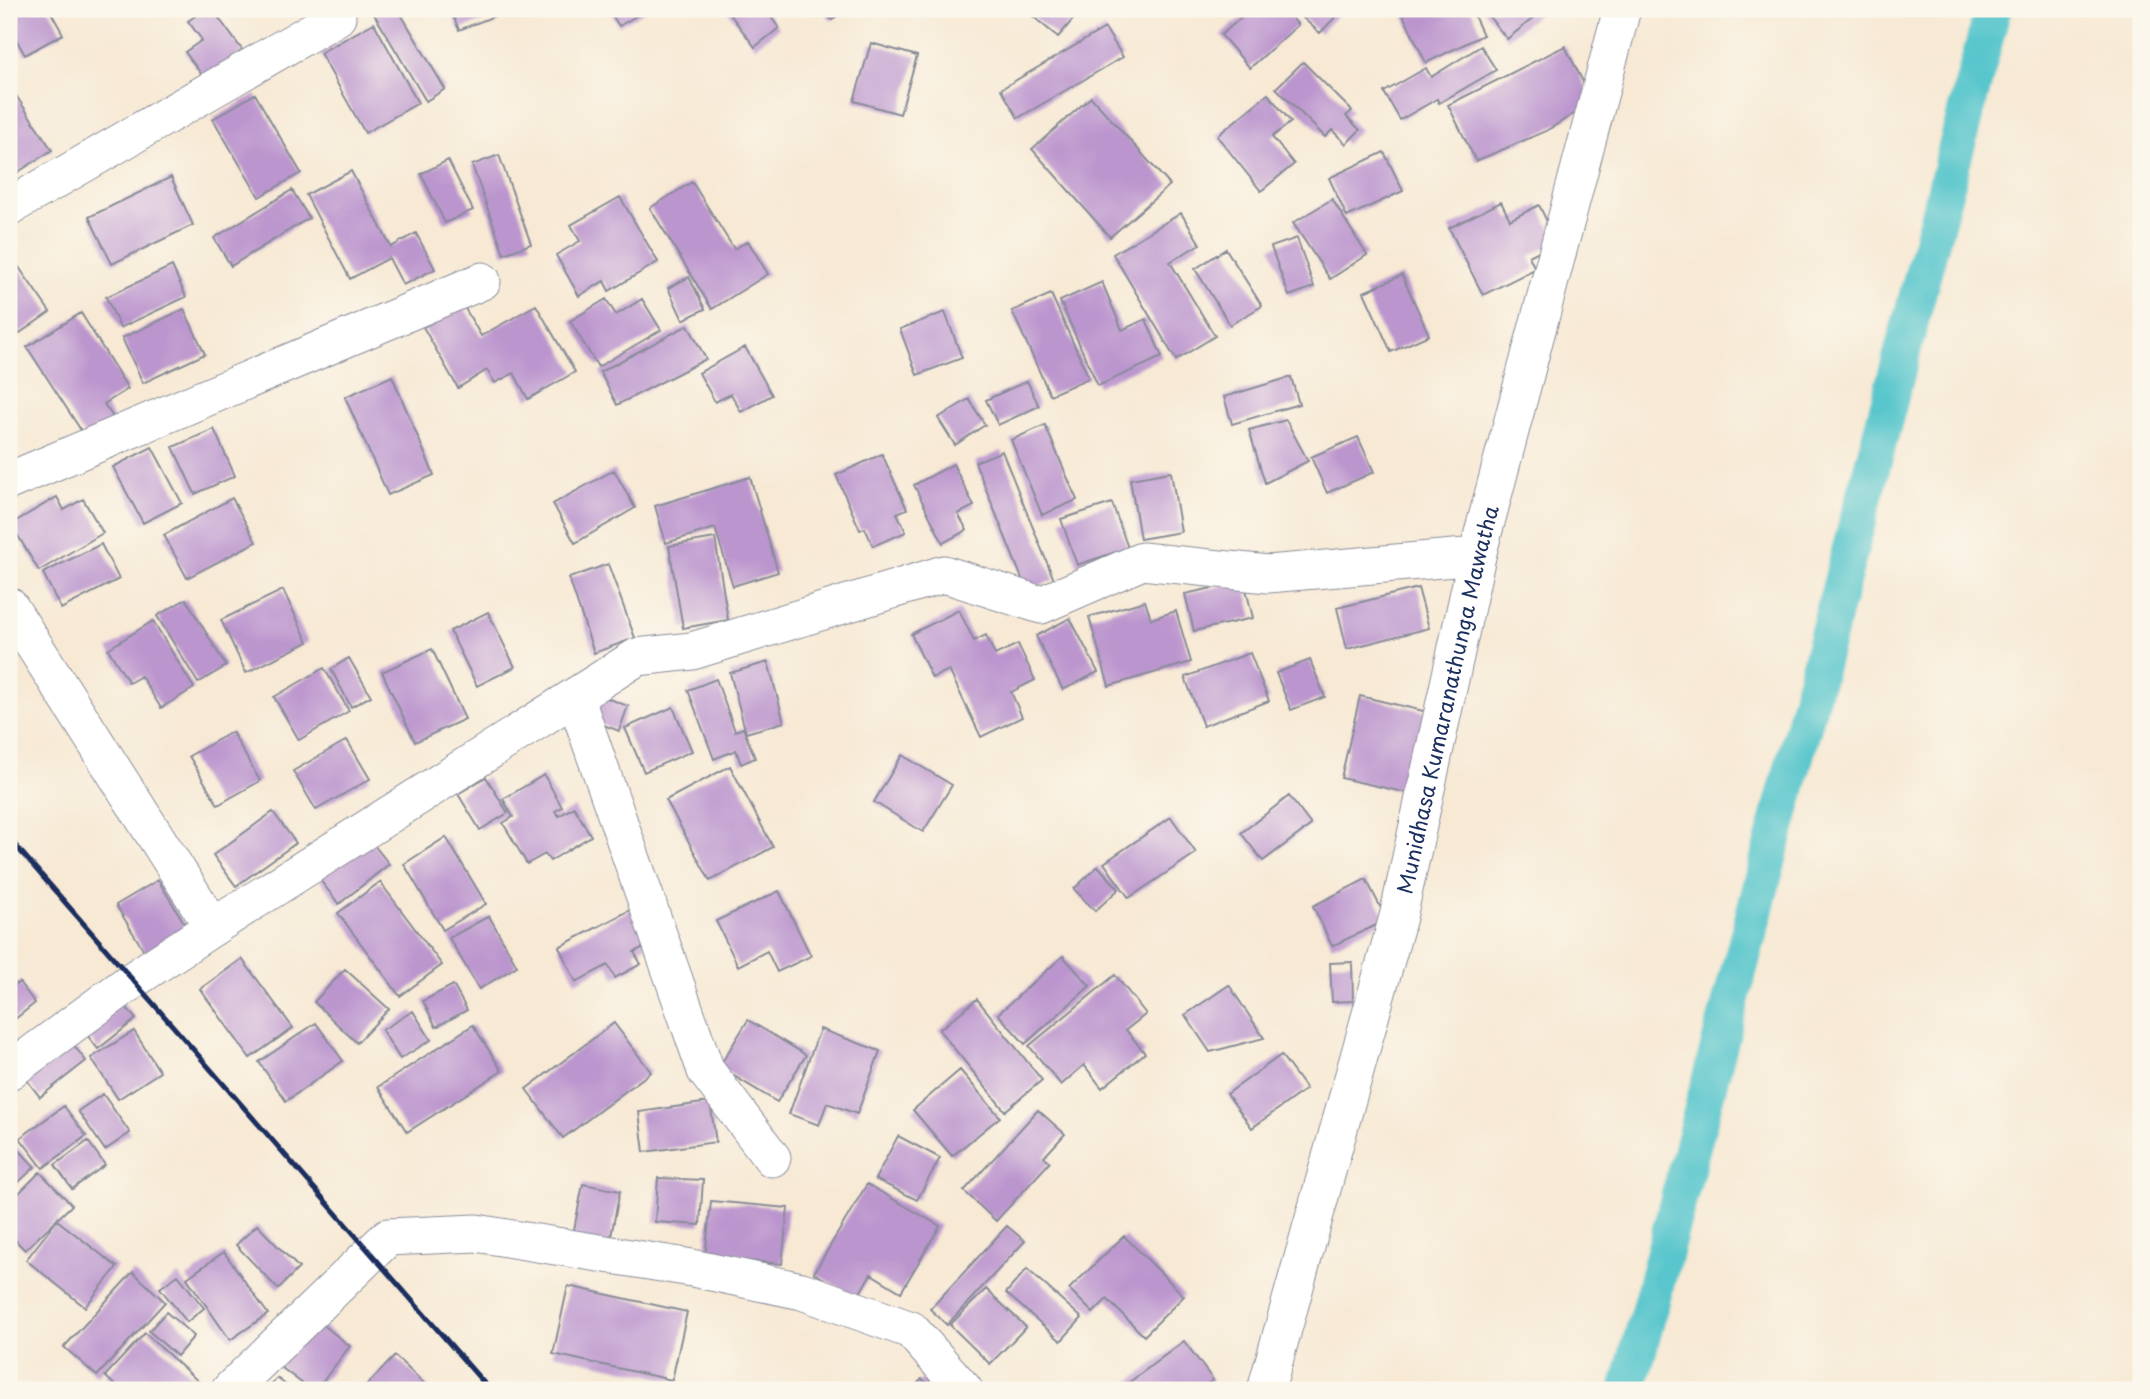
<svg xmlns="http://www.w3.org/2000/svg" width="2150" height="1399" font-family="'Playpen Sans',sans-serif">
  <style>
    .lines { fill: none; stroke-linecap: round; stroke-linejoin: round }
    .canal { stroke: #58c6cc; stroke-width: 37 }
    .building { fill: #bb95ce }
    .minor-casing { stroke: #898c99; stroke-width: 39 }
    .minor { stroke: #fff; stroke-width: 37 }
    .rail { stroke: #1b2f5e; stroke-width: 5 }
    .labels { text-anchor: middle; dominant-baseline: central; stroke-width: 5; stroke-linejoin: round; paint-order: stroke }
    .street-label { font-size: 21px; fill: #1b2f5e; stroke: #fbf7ec }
  </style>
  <rect width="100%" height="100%" fill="#fbf7ec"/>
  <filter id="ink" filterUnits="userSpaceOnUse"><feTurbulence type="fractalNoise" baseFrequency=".0143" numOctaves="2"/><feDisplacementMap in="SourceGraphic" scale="14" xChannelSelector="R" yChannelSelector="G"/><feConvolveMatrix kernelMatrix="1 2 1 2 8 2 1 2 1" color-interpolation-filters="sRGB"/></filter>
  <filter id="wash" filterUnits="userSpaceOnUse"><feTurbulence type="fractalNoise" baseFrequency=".00686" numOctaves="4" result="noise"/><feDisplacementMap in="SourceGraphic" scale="28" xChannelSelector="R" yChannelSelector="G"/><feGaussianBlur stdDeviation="1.57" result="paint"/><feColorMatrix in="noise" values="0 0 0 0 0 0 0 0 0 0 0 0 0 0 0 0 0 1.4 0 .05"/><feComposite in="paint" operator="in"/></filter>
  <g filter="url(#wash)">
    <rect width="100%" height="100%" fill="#f7e9d4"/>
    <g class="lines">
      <path class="canal" d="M1628,1390l365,-1381"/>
    </g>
    <g id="blocks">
      <path class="building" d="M9,9h40l14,25 -38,21 -16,-28z
        M206,9h6l31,42 -38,28 -20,-27 17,-12 -14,-19z
        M371,9h27l47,80 -19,12z
        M450,9h53l2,3 -46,18z
        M608,9h40l-29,17z
        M726,9h39l14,19 -24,19z
        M821,9h23l-12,11z
        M1024,9h58l-24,28z
        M1251,9h33l14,16 -48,43 -29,-33z
        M1293,9h50l-23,24z
        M1416,9h55l12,26 -57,28 -23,-48z
        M1483,9h62l-38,30z
        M374,23l44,80 -53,30 -45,-80z
        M1105,28l18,29 -105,61 -17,-29z
        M871,43l46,13 -17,58 -46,-13z
        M1481,46l15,24 -57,33 -2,-4 -37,21 -16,-28 42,-24 5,9z
        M1565,46l28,56 -47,29 -70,30 -28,-56z
        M1303,62l49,49 -6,5 14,14 -14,14 -14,-14 -7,7 -49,-49z
        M9,85l43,65 -43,28z
        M255,94l46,79 -42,24 -46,-78z
        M1268,94l23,28 -19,15 22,27 -33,27 -44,-55z
        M1091,97l79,88 -60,52 -78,-88z
        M1384,152l19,39 -56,26 -18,-39z
        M499,155l32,89 -27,10 -32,-89z
        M448,160l25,50 -28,13 -24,-49z
        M351,171l40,76 25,-14 19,36 -32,16 -14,-27 -39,21 -44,-84z
        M171,177l22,48 -81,39 -23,-47z
        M692,182l42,67 14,-8 20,33 -56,35 -62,-101z
        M292,190l17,28 -78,48 -17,-28z
        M620,197l38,65 -49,29 -5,-10 -25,15 -23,-41 24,-14 -9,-16z
        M1332,199l35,56 -37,24 -37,-56z
        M1501,202l9,18 29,-15 18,37 -28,14 6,13 -52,26 -34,-67z
        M1181,213l19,31 -30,18 45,74 -39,24 -63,-106z
        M1297,238l17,49 -25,9 -18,-49z
        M1226,249l36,57 -32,19 -35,-56z
        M9,253l41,59 -36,25 -5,-8z
        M172,266l14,31 -66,31 -14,-31z
        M1402,275l27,60 -38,17 -27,-60z
        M689,277l16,32 -22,11 -15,-32z
        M1102,282l20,48 24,-11 16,38 -64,29 -38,-85z
        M1051,294l38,84 -39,17 -38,-84z
        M606,299l10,16 26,-16 19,31 -63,37 -28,-46z
        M463,305l18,31 55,-31 39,67 -47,27 -14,-26 -19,10 -8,-13 -29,18 -35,-61z
        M184,309l21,45 -62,29 -21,-45z
        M945,312l17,46 -45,17 -17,-46z
        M81,313l47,76 -24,15 11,16 -29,18 -59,-91z
        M688,325l18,34 -89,46 -17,-33z
        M745,347l27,48 -31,17 -10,-18 -16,8 -16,-29z
        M392,376l42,99 -46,20 -43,-98z
        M1291,377l8,27 -67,20 -8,-27z
        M1027,381l12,25 -41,19 -12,-25z
        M969,399l16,26 -30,20 -17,-27z
        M1286,420l22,41 -43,22 -16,-53z
        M1045,425l32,75 -35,15 -31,-75z
        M214,429l21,47 -40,18 -22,-47z
        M1358,437l16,35 -47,21 -16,-36z
        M152,447l30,56 -39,20 -30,-56z
        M1002,451l52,129 -27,11 -52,-129z
        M882,454l25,55 -10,4 9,19 -33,14 -8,-18 -5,2 -24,-55z
        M953,464l21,42 -16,8 9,16 -24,13 -29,-58z
        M614,470l21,38 -60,35 -22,-39z
        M1171,472l10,60 -41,7 -10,-60z
        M750,477l28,95 -45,14 -18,-58 -49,15 -11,-37z
        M57,497l7,13 19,-11 20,34 -64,38 -28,-47z
        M232,498l24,44 -69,36 -23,-43z
        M1112,503l16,45 -51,17 -16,-46z
        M715,538l13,82 -45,8 -14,-82z
        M101,544l18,35 -58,30 -18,-36z
        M608,564l27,74 -41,15 -25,-75z
        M1244,581l9,37 -59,13 -9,-37z
        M1418,588l11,40 -82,21 -10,-41z
        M283,590l25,52 -62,31 -25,-53z
        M186,599l40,67 -28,17 -41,-67z
        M1145,601l6,18 25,-8 15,51 -82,24 -20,-69z
        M959,610l15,31 12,-6 9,20 23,-11 17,36 -24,12 11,25 -41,20 -32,-67 -17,8 -21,-44z
        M488,612l27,55 -38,19 -27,-55z
        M1070,618l28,54 -35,18 -27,-54z
        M153,621l41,67 -33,20 -20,-32 -12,7 -21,-34z
        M432,649l33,70 -50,23 -33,-70z
        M1250,653l19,48 -66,25 -18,-49z
        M349,658l22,38 -20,11 -20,-38z
        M1310,660l15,37 -34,13 -15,-37z
        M768,662l16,60 -38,11 -16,-60z
        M324,668l25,43 -50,29 -25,-43z
        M716,679l19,52 8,-3 12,30 -14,6 -5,-14 -22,9 -26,-69z
        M594,693l34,13 -9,25 -34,-13z
        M1360,696l76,18 -19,81 -76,-17z
        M673,707l19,44 -48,21 -19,-44z
        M232,732l28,49 -42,24 -29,-49z
        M347,740l23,39 -54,31 -23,-39z
        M902,755l50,30 -29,47 -49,-30z
        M730,766l43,81 -63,34 -44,-81z
        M544,775l18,32 -7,4 4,5 15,-9 17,29 -41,25 -5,-7 -18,10 -24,-41 10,-6 -10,-18z
        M486,777l22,36 -28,17 -22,-36z
        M1289,796l22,29 -48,36 -22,-28z
        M273,812l23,31 -60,43 -23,-31z
        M1171,817l25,36 -67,45 -25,-35z
        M366,835l23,29 -50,40 -23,-29z
        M446,837l40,67 -43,26 -39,-66z
        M1098,866l21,23 -24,22 -21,-22z
        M1366,879l21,41 -55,26 -19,-40z
        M158,880l30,49 -42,25 -30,-49z
        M380,882l62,83 -42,31 -62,-83z
        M779,891l32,65 -34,16 -10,-21 -29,15 -22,-45z
        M632,909l18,35 -16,8 7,12 -26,14 -7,-13 -32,17 -17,-35z
        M489,916l28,50 -38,23 -30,-51z
        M1063,956l27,30 -65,58 -27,-30z
        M242,959l51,69 -43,30 -50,-69z
        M1352,962l1,39 -21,1 -2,-39z
        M345,969l44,40 -32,34 -43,-41z
        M1115,975l31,39 -20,16 19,23 -43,35 -18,-23 -23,20 -32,-39z
        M19,982l16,21 -26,21v-34z
        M453,985l14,25 -31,17 -13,-26z
        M1229,985l35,53 -54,14 -25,-37z
        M118,997l18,22 -38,30 -17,-22z
        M977,999l65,81 -37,31 -66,-81z
        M413,1011l18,29 -31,19 -18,-29z
        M748,1020l58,35 -29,47 -58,-35z
        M316,1023l27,38 -57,40 -27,-39z
        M614,1023l37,49 -88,66 -37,-49z
        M473,1025l29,46 -95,61 -29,-45z
        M820,1029l60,22 -23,63 -30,-11 -8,22 -30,-11z
        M134,1031l26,41 -42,27 -27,-41z
        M65,1034l21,27 -46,36 -21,-27z
        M1281,1055l25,34 -54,39 -25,-34z
        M960,1070l40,47 -48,39 -39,-46z
        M103,1094l27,39 -25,17 -27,-39z
        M710,1102l6,40 -72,10 -5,-40z
        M64,1106l22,30 -43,32 -23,-30z
        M1038,1110l27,24 -21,23 6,5 -54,59 -32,-30z
        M898,1136l42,22 -23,42 -42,-21z
        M9,1139l26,28 -26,24z
        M88,1141l17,24 -33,24 -17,-24z
        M40,1172l32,33 -47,45 -16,-16v-31z
        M658,1178l45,2 -3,45 -45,-3z
        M583,1184l37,7 -11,55 -37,-6z
        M867,1184l73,42 -39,66 -30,-18 -14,24 -43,-25z
        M711,1201l77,7 -6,56 -77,-7z
        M57,1220l60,47 -32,40 -59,-47z
        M257,1225l42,43 -21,21 -42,-44z
        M1007,1226l18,15 -78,84 -17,-16z
        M1124,1236l60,60 -40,40 -37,-37 -14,14 -24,-24z
        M224,1252l44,62 -38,26 -43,-62z
        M1027,1269l55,49 -21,23 -55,-48z
        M133,1272l32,30 -68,74 -33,-29z
        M178,1275l26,33 -17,14 -27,-34z
        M568,1286l119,26 -15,68 -119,-26z
        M986,1289l40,38 -36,37 -40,-39z
        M166,1312l28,24 -17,20 -28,-25z
        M314,1318l36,28 -34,44h-5l-33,-25z
        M145,1333l55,50 -7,7h-73l-15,-14z
        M1184,1341l29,39 -14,10h-80z
        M395,1356l36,34h-69z
        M277,1378l15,12h-25z
        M922,1379l12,11h-23z"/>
    </g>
  </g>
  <g filter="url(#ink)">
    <use href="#blocks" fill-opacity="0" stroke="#898c99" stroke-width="2"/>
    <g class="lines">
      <g class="minor-casing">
        <g id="minor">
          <path d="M9,207l328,-190"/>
          <path d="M9,481l473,-200"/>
          <path d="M9,606l204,321"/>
          <path d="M575,697l131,374 66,87"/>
          <path d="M9,1071l124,-91 80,-53 424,-270 55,-6 252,-77 97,31 101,-44 126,13 209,-18"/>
          <path d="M230,1390l158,-153 88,-4 216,35 110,23 109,39 53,60"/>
          <path id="s1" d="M1266,1390l132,-473 79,-361 145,-547"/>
        </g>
      </g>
      <use href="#minor" class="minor"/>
      <path class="rail" d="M9,838l481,552"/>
    </g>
  </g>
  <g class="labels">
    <g class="street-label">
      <text stroke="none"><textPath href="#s1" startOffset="714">Munidhasa Kumaranathunga Mawatha</textPath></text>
    </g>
  </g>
  <rect width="2150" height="1399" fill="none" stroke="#fbf7ec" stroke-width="35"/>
</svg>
